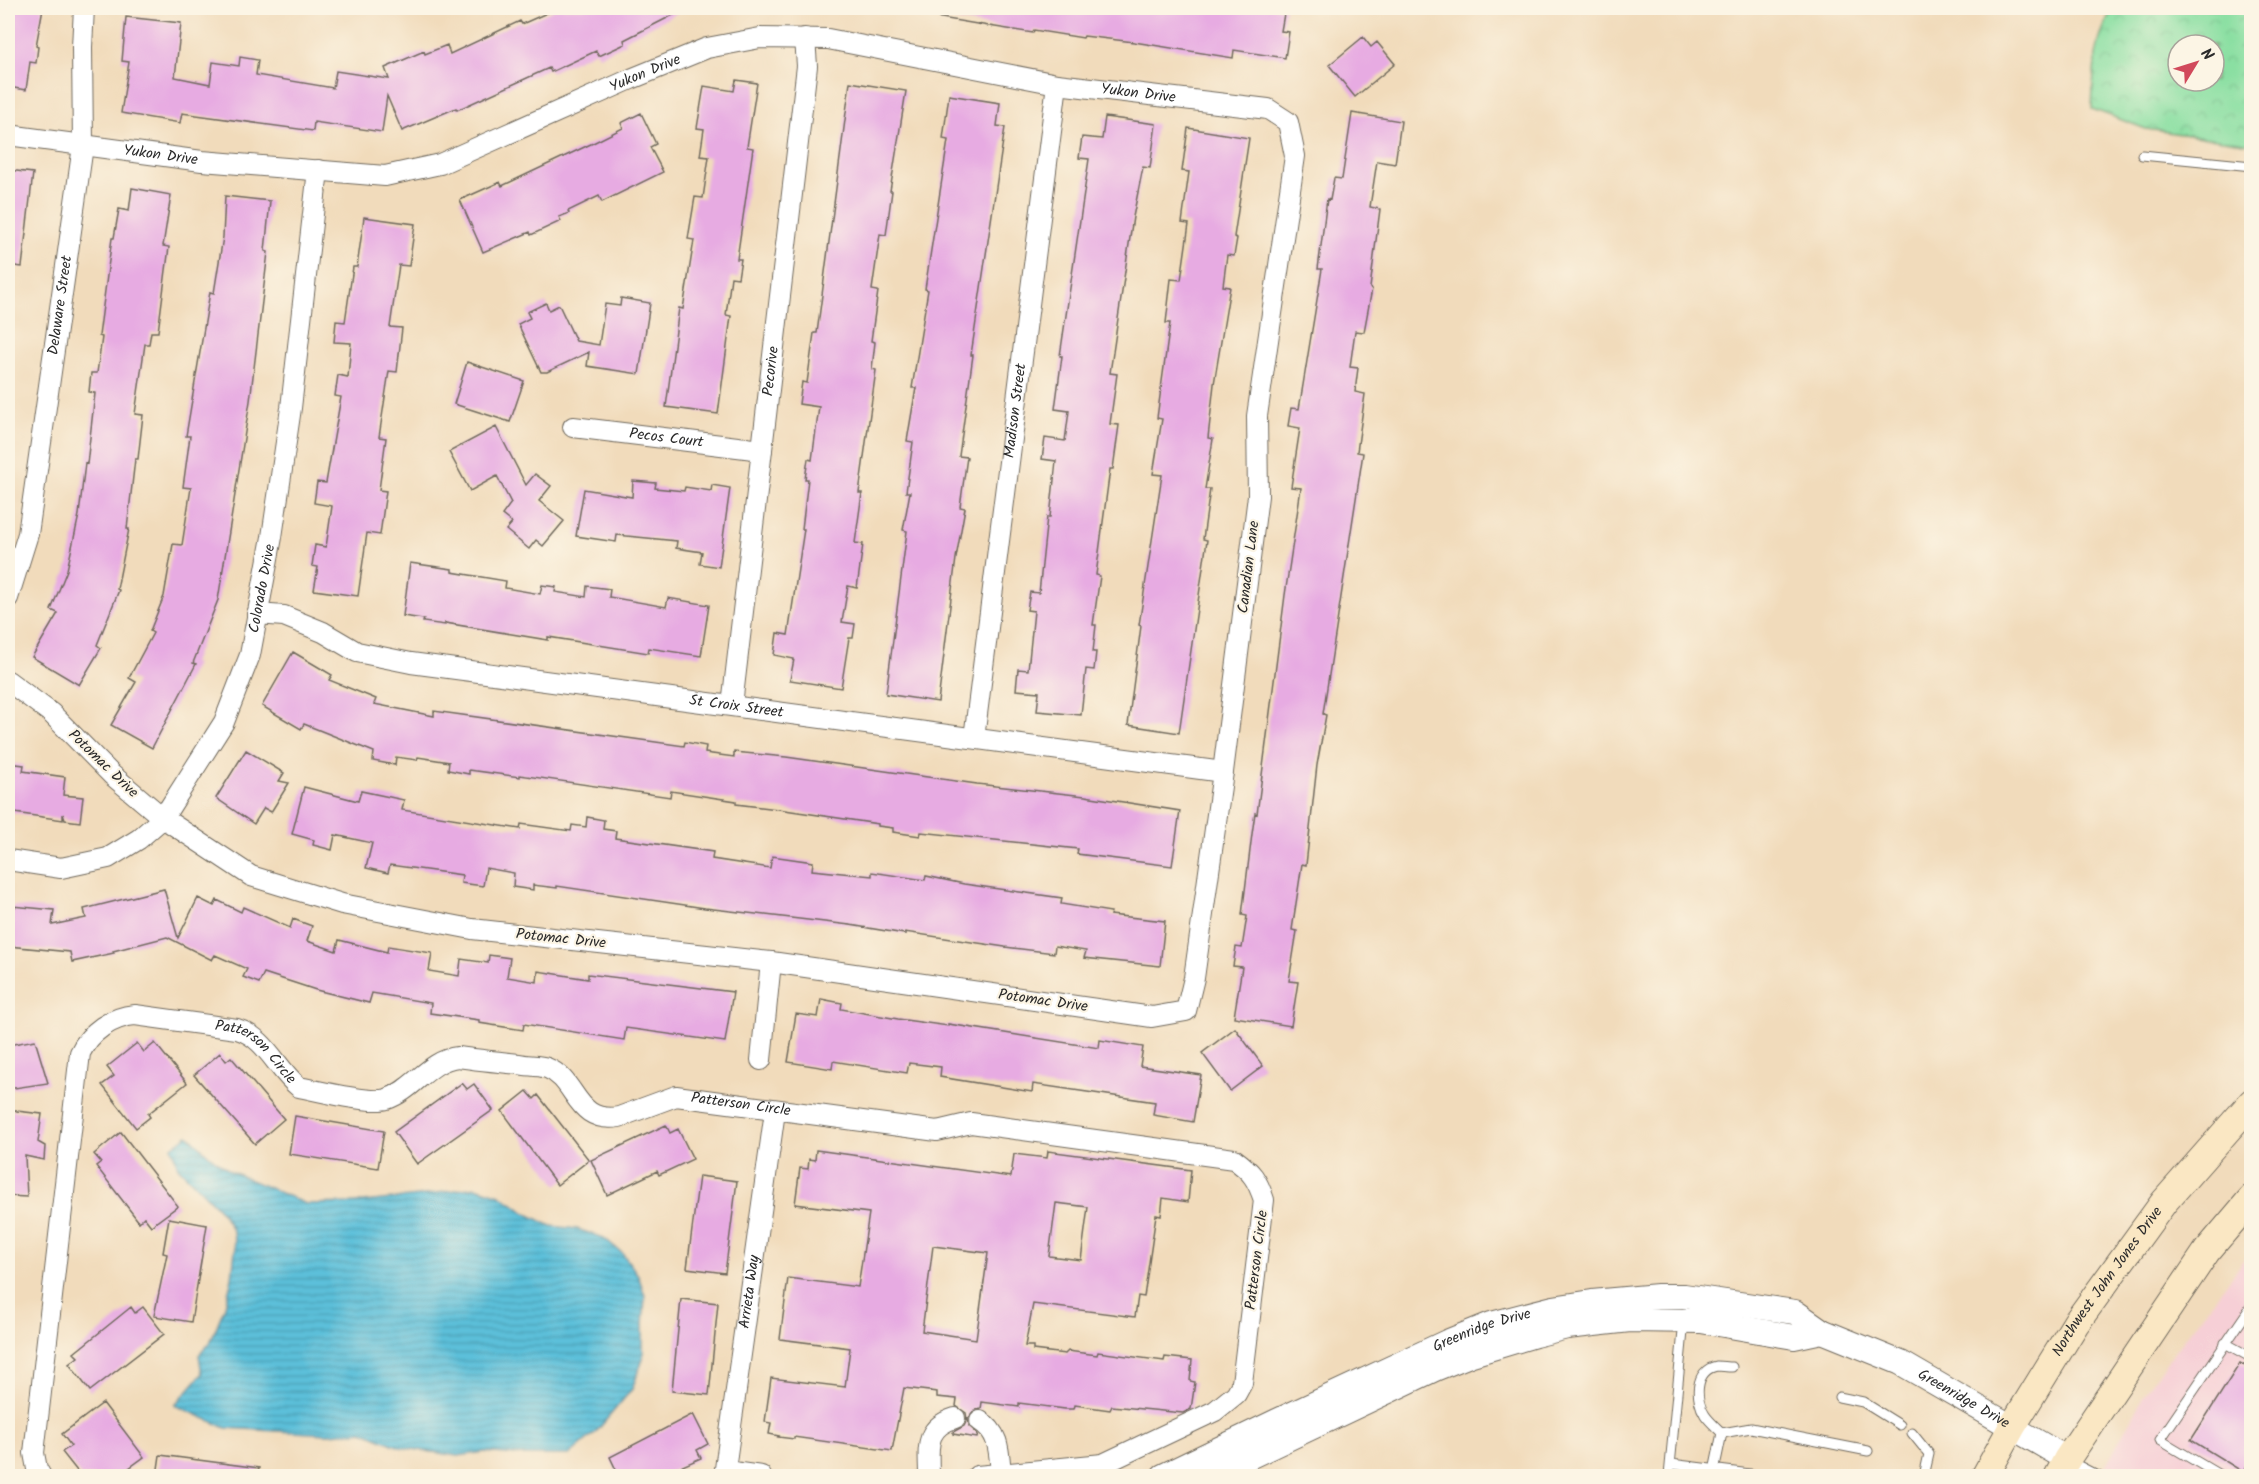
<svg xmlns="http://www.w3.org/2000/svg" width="2259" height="1484" font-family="Kalam,sans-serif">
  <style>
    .built { fill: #f6cfd6 }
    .park { fill: url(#park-crowns); stroke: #5a8566; stroke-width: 1.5; fill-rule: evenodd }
    .water { fill: url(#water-rules); stroke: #447682; stroke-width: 1.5 }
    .building { fill: #e7abe2; fill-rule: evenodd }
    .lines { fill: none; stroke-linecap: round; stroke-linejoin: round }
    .service-casing { stroke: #70695d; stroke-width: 11 }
    .minor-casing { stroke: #70695d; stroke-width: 22 }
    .tertiary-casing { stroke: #70695d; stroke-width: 26 }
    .secondary-casing { stroke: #70695d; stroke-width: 29 }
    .service { stroke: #fff; stroke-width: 9 }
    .minor { stroke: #fff; stroke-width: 20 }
    .tertiary { stroke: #fff; stroke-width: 24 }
    .secondary { stroke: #fae7c3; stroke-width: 27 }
    .labels { text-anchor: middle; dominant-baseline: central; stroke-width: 4.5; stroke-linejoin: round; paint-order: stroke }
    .street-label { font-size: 15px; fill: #2b2b2b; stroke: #fcf5e5 }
  </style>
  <defs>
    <pattern id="park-crowns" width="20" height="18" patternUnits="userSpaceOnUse" patternTransform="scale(1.5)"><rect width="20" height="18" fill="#8adfa2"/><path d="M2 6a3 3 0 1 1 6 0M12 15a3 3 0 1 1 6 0" fill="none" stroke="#77c08c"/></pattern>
    <pattern id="water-rules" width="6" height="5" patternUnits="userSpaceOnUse" patternTransform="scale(1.5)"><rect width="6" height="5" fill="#5cc0da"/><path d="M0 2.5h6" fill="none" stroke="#4c9cb1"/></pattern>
  </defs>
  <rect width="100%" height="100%" fill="#fcf5e5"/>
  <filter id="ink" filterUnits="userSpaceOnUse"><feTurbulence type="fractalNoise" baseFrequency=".0167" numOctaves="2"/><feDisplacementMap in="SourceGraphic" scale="12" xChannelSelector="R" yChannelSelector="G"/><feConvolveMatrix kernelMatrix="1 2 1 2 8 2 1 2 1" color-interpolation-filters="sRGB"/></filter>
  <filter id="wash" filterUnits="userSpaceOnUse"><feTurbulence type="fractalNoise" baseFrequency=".008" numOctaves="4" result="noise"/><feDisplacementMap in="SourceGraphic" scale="24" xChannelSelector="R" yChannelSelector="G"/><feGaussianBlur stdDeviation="1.35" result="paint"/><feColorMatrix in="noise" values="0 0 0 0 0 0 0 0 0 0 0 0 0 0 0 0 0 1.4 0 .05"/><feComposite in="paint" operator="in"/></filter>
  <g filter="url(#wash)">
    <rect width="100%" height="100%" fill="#f1dbbb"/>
    <path class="built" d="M2251,1251v225h-151l48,-89z"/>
    <path class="park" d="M2113,8h138v136l-105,-15 -54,-20c2,-40 1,-65 21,-101zM2178,45h36v36h-36z"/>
    <path class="water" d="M188,1135l21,20 21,16 76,33 49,-1 64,-7 57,-9 24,8 29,20 22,11 26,3 27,9 19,16 15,21 7,21 -2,28v35l-11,30 -36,43 -27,23h-52l-33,-3 -26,4 -58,-9 -38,-16 -33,3 -103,-6 -51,-23 27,-31 -3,-19 11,-12 15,-37 7,-28 3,-28 -2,-19 -12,-20 -43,-44 -6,-20z"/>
    <g id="blocks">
      <path class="building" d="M8,8h35l-7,38 2,1 -2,16 -6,-1 -4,28 -18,-3z
        M558,8h129l-63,32 1,4 -26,12 -3,-5 -45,21 -2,-4 -92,42 -1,-2 -54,23 -15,-35 -5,36 -68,-10 -1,9 -131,-18 -2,10 -59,-10 8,-51 -7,-1 4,-44 55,6 -6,54 35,7 3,-22 26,4 1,-9 18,3 -2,15 77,13 3,-17 53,8 -4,-11 39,-17 1,3 22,-9 3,9 70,-33 2,3z
        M930,8h355l-4,23 8,1 -4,26 -51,-8 -1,8 -99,-16 -50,-6 -1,2 -49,-8 -1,3 -44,-7 -60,-10z
        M1363,37l8,10 6,-5 18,22 -40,33 -26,-32z
        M736,80l21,3 -10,64 6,1 -16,111h4l-3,19 -7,-1 -5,38 5,1 -13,98 -52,-7 13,-99 4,1 11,-69 -6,-1 7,-42 8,1 6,-41 -9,-1 4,-27 -7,-1 7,-42 30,5z
        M850,82l56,9 -16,100h2l-6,44 -6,-1 -8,56 6,1 -7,50 4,1 -3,27 4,1 -17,123h3l-7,50 8,1 -6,44 -9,-2 -6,36 13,2 -2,14h-4l-8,50 -51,-8 4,-21 -20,-4 3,-22 11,2 16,-106h-2l6,-50h-3l3,-20 4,1 7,-53 -20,-3 3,-22 5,1 7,-50h3z
        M949,95l51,8 -3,23 8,1 -34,228h2l-14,101 8,1 -7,50 5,1 -9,50 -18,144 -52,-8 21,-163 -4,-1 7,-38h-4l7,-50 -6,-1 9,-53h-4l16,-98 -3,-1 23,-149 -5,-1z
        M641,113l15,31 -6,3 13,25 -61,30 -3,-6 -31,15 1,2 -10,4 2,4 -30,14 -1,-3 -47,20 -23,-52 40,-18 2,4 91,-43 30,-15 -2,-5z
        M1352,113l49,8 -6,43 -18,-3 -7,46 10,2 -10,79 2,1 -8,43 -9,-1 -5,36 8,1 -3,24 10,2 -8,58 6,1 -40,261 3,1 -9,50 -11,100 -4,-1 -10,66 5,1 -8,50 9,1 -7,44 -57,-9 8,-50 -9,-1 3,-19 6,1 5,-32 -5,-1 10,-81 3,-21 2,1 28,-219 16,-107 -10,-1 9,-59 -12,-2 3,-18 8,1 4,-24 19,-116h-4l9,-70 3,1 4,-22 8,1z
        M1105,117l51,7 -6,44 -7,-1 -10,50 -23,156 7,1 -7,50 9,1 -6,44h-3l-14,106 4,1 -7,49h3l-3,27h3l-2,18 -8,-1 -5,46 -44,-4 2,-19 -23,-2 2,-21 10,1 6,-59 -7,-1 3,-18 9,1 8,-76h3l6,-56 -14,-2 3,-21 20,3 4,-30 -14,-2 7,-53h-2l29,-197 -10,-1 3,-21 20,2z
        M1188,128l61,10 -15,99 3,1 -3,18 -7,-1 -4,31 7,1 -16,97 -6,54 5,1 -8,50h5l-7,50 4,1 -28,193 -51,-8 13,-99 -2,-1 23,-150 -9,-1 9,-55 -5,-1 13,-95h-4l5,-44 10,1 8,-56 -7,-1 7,-51 -7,-1z
        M8,170l25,3 -11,94 -14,-2z
        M132,188l39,7 -8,51 6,1 -11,85h-7l-2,12h-4l-10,70 8,1 -5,44h-3l-8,70h2l-12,60 2,1 -22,55 4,3 -22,37 -47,-28 26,-44 -7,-3 16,-40 12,-55 6,-52 2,1 8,-71 -6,-1 2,-19h6l5,-36 -3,-1 13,-98h2l5,-29 10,2z
        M225,196l45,5 -5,50 3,1 -18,149 -32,199 -25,63 3,1 -44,84 -41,-23 25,-43 -7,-4 24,-45 -3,-2 14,-35 9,-52 9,1 9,-57 -8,-1 7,-51h-4l24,-144 4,1 9,-56z
        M364,217l51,7 -6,42 -10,-1 -9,62 12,1 -5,44 -8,-1 -10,66 7,1 -7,52 7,1 -6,44 -13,-2 -9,63 -44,-6 4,-23 -6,-1 3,-21 11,2 6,-41 -18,-3 3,-21 9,1 15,-86 -6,-1 3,-21 10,2 3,-34 -17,-1 2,-21 9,1 8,-55h4z
        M621,298l29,5 -11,71 -52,-8 2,-14 -42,20h-6l-23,-48 12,-6 -3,-6 19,-9 3,7 10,-5 17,36 23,4 6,-41 15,2z
        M467,362l57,19 -14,41 -56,-18z
        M496,427l30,58 9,-11 16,12 -12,15 25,20 -21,25 -7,-6 -7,9 -23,-19 6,-7 -10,-8 9,-12 -14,-27 -27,15 -21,-39z
        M633,481l23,2 -1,5 29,3 1,-4 26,4 1,-6 18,3 -11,79 -19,-3 2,-12 -26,-4 1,-7 -60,-6 -1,7 -40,-6 8,-47 48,8z
        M410,563l42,6v3l54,9 -1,7 35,6 2,-9 14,2 -1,5 31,5 1,-11 23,3 -1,8 57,10 2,-9 41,7 -8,51 -52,-8 -1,5 -100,-16v3l-103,-17v2l-22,-3 1,-3 -21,-3z
        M293,652l39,23 -3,5 47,19 -2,5 60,12v-5l250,35 1,-4 21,4 -1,7 29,4v-5l52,5 191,27 108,12 95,15 -8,55 -95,-12 1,-5 -157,-17 -1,4 -27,-4v-4l-15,-2v-2l-100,-15 -42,-5v-3l-65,-10 -1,6 -150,-22v2l-51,-7v4l-21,-4 1,-8 -31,-5 -1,3 -21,-3 -1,8 -22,-4 1,-9 -70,-28 -3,5 -39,-23z
        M246,750l38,23 -5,8 10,2 -18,29 -7,-4 -10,16 -38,-26z
        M8,763l16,2 -1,6 42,6 -2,18 20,2 -3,25 -15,-2 -2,-6v6l-55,-8z
        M304,787l54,14 3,-10 43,9 -2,10 118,19 1,-5 50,7 1,-6 14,2 1,-10 17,3 -1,9 13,2 -1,7 98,14 -1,7 58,9 2,-12 41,6 -1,8 60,6v-4l53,8 1,-4 38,8 98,14 -1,6 50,8 -1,3 55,6 -5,45 -76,-8 2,-7 -31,-5 -1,7 -49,-6 -100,-15v2l-55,-9 -145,-17 -148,-22v2l-24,-3v5l-20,-3 1,-14 -28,-5 -3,18 -22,-3 1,-8 -72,-10 -2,8 -22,-5 6,-25 -37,-8 -3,15 -19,-5 1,-5 -22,-6z
        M164,889l14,49 20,-40 16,8 3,-6 24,12 2,-5 47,21 3,-9 19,7 -5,15 29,10 3,-11 48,12 1,-6 44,7 -3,18 30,5 2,-17 27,4 1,-8 21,3 -3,19 30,5 1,-11 50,8v-5l145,18 -8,50 -99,-14 -2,12 -100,-16 -1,6 -44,-7v-3l-49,-7 1,-10 -59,-10 -3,10 -53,-13 -52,-17 -5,10 -16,-6 4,-8 -32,-14 -3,5 -45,-23 -54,14 1,2 -42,9 -2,-10 -62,-6 4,-40 42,4 -2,15 34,-7 -2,-9z
        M821,999l21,4 -1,6 57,10 50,7v-2l151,24 1,-8 43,7 -3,19 61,9 -8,47 -40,-7 2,-13 -122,-18 -1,8 -92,-15 1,-10 -32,-4 -2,10 -74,-12 -1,8 -44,-7 8,-48 22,3z
        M1235,1028l28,38 -33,25 -28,-38z
        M35,1040l13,43 -40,6v-44z
        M137,1043l7,9 11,-9 32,40 -39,31 2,3 -14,11 -34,-43 12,-9 -7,-9z
        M220,1053l6,8 5,-4 53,62 -29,25 -61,-69z
        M462,1083l5,6 7,-5 19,26 -76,54 -23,-32z
        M527,1091l7,8 4,-4 51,65 -32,25 -55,-74z
        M8,1110l34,4 -4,28 7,4 -1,14 -19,-4 2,41 -19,-1z
        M295,1116l89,15 -6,37 -89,-14z
        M666,1125l4,8 8,-4 15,30 -34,16 -2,-4 -50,24 -16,-35z
        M121,1132l57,74 -27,20 -7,-9 -5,5 -43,-56 5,-4 -7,-8z
        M816,1150l195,27 3,-23 33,4 1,-7 143,19 -3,32 -25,-4 -2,18 -5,-1 -12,82 -6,-1 -3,21 -102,-13 -8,42h8v4l32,4 3,-3 29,4 1,-3 66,9 1,-4 27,3 -2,21 5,1 -4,27 -8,4 -71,-7 -2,4 -35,-5 -1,4h-9l-46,-6v4l-37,-5 -1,7 -6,1 -7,9 1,7 9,8 -1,4 -24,-4v-2l11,-6 3,-6 -1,-7 -10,-7 1,-7 -20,-2v-5l-33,-4 -12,63 -98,-14v2l-16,-2 1,-1 -10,-2 2,-11 -6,-1 6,-44 74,9 5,-39 -70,-9 8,-61 70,9 11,-74 -74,-9 5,-36 8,1 1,-10 6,1zM1056,1203l32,4 -7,53 -32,-4zM933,1246l55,7 -12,86 -54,-8z
        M699,1176l38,5 -12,92 -38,-5z
        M169,1218l38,7 -16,97 -37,-6 13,-62 -4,-1z
        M681,1299l37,4 -9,92 -37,-4z
        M131,1307l4,6 8,-6 21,27 -74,57 -21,-27 9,-7 -4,-4z
        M2240,1363l12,7v88l-9,14 -52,-32z
        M103,1403l41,54 -26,19h-37l-19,-24 9,-6 -9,-12z
        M693,1414l15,30 -11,6 4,8 -41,18h-41l-9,-19z
        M160,1455l99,13 -1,8h-101z"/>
    </g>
  </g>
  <g filter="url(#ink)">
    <use href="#blocks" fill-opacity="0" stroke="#70695d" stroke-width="1.5"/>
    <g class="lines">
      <g class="service-casing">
        <path id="service" d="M2142,155l110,11
          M2225,1343l27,15
          M1839,1397l24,5 37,23
          M1722,1433l29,-5 117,23
          M1722,1433c-6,-6 -13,-12 -17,-18 -10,-15 -11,-45 12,-49 4,0 10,1 15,1
          M1912,1433l17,21 -5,22
          M2069,1461l29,15
          M1671,1464l95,12
          M1669,1476l15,-155
          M1713,1476l9,-43
          M2221,1476l-61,-36 92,-135"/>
      </g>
      <g class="minor-casing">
        <g id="minor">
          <path id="s1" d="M8,135l194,26 183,15 55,-12 191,-85 76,-31 53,-10 68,1 229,45 211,25 20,13 7,34 -38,260 1,80 -35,276 -29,206 -8,33 -34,6 -381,-55 -299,-33 -130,-25 -91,-28 -88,-58 -51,-43 -61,-62 -43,-32"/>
          <path id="s2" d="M573,427l189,23"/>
          <path id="s3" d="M8,598l20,-64 55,-388 -1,-99 2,-39"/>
          <path id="s4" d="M257,614l27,2 39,16 34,20 54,11 812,109"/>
          <path id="s5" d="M732,705l75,-639 -2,-28"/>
          <path id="s6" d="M974,738l83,-654"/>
          <path id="s7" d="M8,860l53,8 47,-10 31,-19 24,-21 61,-96 26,-67 22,-118 19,-129 27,-238"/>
          <path d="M761,1060l10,-98"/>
          <path d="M980,1421c20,12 19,32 21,53"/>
          <path d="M726,1471l35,5"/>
          <path id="s8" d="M41,1476l-4,-7 -3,-16 46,-400c10,-21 31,-36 55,-38l102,14c30,9 39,40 62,58 20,4 71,17 88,12 27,-9 42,-39 71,-42 21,3 41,5 61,7 8,2 19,1 28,4 31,12 27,56 72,49l57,-21 261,35 34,-8 263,36c18,13 23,20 30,41l-22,183 -6,11 -21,17 -112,53 -126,12"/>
          <path id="s9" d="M724,1476l51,-365"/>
          <path d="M929,1476c0,-27 -6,-48 26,-58"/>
        </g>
      </g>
      <g class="tertiary-casing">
        <g id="tertiary">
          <path id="s10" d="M1163,1476l114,-55 172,-80 42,-17 62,-16 39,-6 66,-6h26l111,16 27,19 79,32 166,96"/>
          <path d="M1209,1476l226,-107 37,-15 63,-19 32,-8 63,-7 71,1 93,16 28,-6"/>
        </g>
      </g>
      <g class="secondary-casing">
        <g id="secondary">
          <path id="s11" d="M1985,1476l27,-49 64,-104 88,-121 88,-100"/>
          <path d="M2058,1476l9,-17 140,-208 45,-53"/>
        </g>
      </g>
      <use href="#service" class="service"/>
      <use href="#minor" class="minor"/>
      <use href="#tertiary" class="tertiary"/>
      <use href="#secondary" class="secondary"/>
    </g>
  </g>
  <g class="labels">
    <g class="street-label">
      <text stroke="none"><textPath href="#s1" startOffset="660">Yukon Drive</textPath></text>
      <text stroke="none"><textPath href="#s1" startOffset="1164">Yukon Drive</textPath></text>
      <text stroke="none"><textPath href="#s1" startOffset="154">Yukon Drive</textPath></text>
      <text stroke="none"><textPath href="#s3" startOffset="298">Delaware Street</textPath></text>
      <text stroke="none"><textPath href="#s5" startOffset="336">Pecorive</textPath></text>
      <text stroke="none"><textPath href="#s6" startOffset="330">Madison Street</textPath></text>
      <text stroke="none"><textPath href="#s2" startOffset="94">Pecos Court</textPath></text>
      <text transform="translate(1249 567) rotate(-83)">Canadian Lane</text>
      <text stroke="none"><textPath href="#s7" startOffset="423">Colorado Drive</textPath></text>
      <text stroke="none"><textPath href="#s4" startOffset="492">St Croix Street</textPath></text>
      <text transform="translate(103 764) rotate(44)">Potomac Drive</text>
      <text transform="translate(561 939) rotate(6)">Potomac Drive</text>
      <text transform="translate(1043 1001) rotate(8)">Potomac Drive</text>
      <text stroke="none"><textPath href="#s8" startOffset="628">Patterson Circle</textPath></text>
      <text stroke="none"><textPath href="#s8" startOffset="1167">Patterson Circle</textPath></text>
      <text transform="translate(1257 1260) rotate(-83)">Patterson Circle</text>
      <text stroke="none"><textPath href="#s11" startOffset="230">Northwest John Jones Drive</textPath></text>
      <text stroke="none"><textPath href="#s9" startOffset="186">Arrieta Way</textPath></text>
      <text stroke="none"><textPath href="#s10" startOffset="351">Greenridge Drive</textPath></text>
      <text stroke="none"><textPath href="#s10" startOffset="860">Greenridge Drive</textPath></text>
    </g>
  </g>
  <rect width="2259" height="1484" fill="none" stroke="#fcf5e5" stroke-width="30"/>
  <g transform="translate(2196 63) rotate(52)"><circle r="28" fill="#fcf5e5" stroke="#a8a49b" stroke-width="1.5"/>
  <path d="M0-4.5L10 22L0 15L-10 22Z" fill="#d1495b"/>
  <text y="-9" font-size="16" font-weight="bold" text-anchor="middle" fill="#2b2b2b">N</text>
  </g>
</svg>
